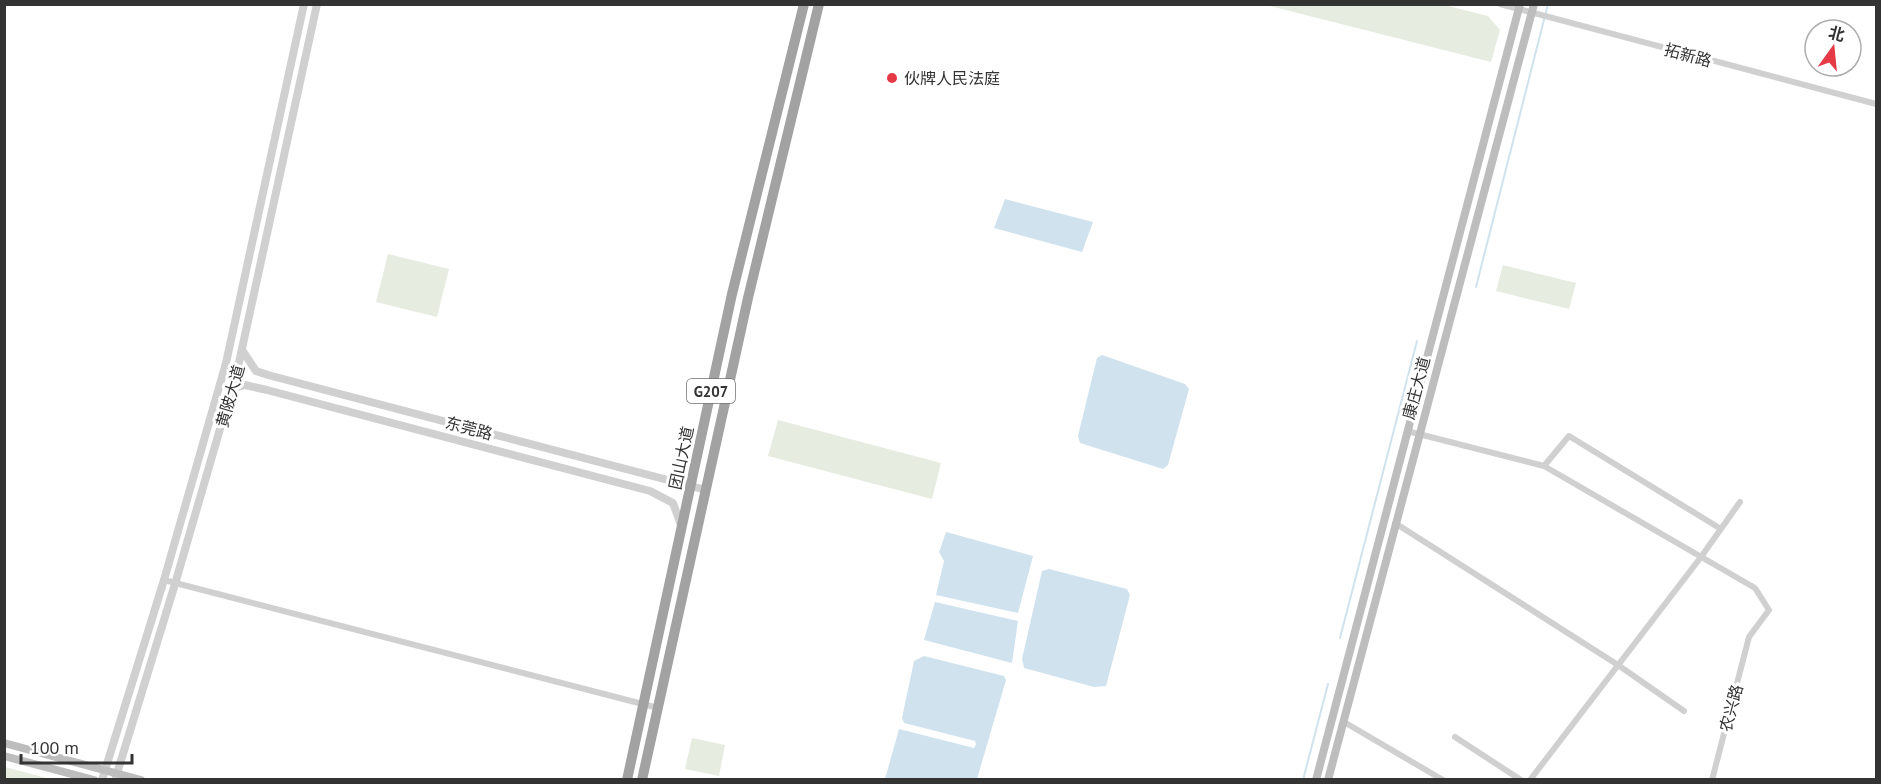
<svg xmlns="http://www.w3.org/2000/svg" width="1881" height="784" font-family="'PT Sans','Noto Sans SC',sans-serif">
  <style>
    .green { fill: #e6ecdf }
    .water { fill: #cfe2ee }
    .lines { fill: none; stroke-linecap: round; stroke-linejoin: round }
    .stream { stroke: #cfe2ee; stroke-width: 2 }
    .minor { stroke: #d0d0d0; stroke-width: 6 }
    .tertiary { stroke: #d0d0d0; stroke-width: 8 }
    .secondary { stroke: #bdbdbd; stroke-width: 8 }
    .trunk { stroke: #a2a2a2; stroke-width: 10 }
    .poi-dot { fill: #e63946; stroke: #fff; stroke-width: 2 }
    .labels { text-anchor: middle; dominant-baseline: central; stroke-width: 6; stroke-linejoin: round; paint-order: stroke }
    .shield { fill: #fff; stroke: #707070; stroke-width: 1.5 }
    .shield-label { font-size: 15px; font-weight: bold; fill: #333 }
    .street-label { font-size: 16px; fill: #333; stroke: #fff }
    .poi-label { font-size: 16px; fill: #333; stroke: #fff; text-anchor: start }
  </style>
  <rect width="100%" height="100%" fill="#fff"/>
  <path class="green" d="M1266,5h178l44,11 12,14 -9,32z
    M388,254l61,15 -12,48 -61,-15z
    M1503,265l73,18 -7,26 -73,-18z
    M778,420l163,43 -9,36 -164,-43z
    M692,738l33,7 -6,31 -34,-7z
    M5,767l45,12h-45z"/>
  <path class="water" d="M1005,199l88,23 -11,30 -88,-24z
    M1102,355l83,29 4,5 -21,76 -5,4 -83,-26 -2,-7 19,-78z
    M946,532l87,24 -15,57 -82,-18 8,-34 -5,-9z
    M1049,569l78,20 3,6 -24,91 -12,1 -70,-19 -2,-9 20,-88z
    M935,602l83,19 -6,42 -88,-23z
    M924,656l80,20 2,4 -29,99h-92l14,-50 75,19 2,-4 -1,-3 -71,-18 -2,-5 12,-57z"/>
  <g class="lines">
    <path class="stream" d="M1476,287l72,-283
      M1340,638l77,-297
      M1303,780l25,-96"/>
    <path class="minor" d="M1500,4l376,100
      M1407,431l137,35 211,122 14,22 -20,27 -37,143
      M1544,466l25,-30 152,93
      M1395,523l223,142 66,46
      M164,580l494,128
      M1344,722l99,58
      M1455,737l66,43
      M1530,780l171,-223 39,-55"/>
    <path class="tertiary" d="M242,350l14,21 12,4 438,115
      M232,388l13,-3 22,5 383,101 23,12 8,22
      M102,780l62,-200 62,-217 78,-359
      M115,780l60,-196 63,-217 79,-363"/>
    <path class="secondary" d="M4,743l137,37
      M4,756l90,24
      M1316,780l204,-776
      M1328,780l206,-776"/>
    <path class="trunk" d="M627,780l105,-486 72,-290
      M642,780l106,-482 71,-294"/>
  </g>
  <circle class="poi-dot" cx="892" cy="78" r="6"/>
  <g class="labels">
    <rect class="shield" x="687" y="379" width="48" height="24" rx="4.5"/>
    <g class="shield-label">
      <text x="711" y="391">G207</text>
    </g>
    <g class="street-label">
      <text transform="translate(1688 55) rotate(15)">拓新路</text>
      <text transform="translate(1416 388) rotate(-75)">康庄大道</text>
      <text transform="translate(230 396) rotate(-74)">黄陂大道</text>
      <text transform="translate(469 428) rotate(15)">东莞路</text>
      <text transform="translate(681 458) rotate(-78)">团山大道</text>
      <text transform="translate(1731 708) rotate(-75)">农兴路</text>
    </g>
    <g class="poi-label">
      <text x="904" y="78">伙牌人民法庭</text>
    </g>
  </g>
  <rect width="1881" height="784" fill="none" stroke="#333333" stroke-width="12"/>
  <g transform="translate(1833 48) rotate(15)"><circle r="28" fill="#ffffff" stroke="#adadad" stroke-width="1.5"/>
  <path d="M0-4.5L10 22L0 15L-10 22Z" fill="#e63946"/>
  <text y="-9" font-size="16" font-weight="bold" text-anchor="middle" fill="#333333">北</text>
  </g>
  <path d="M21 754v9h111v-9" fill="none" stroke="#333333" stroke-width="3"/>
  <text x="30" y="754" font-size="18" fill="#333333" stroke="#ffffff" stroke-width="4.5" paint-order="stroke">100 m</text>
</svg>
